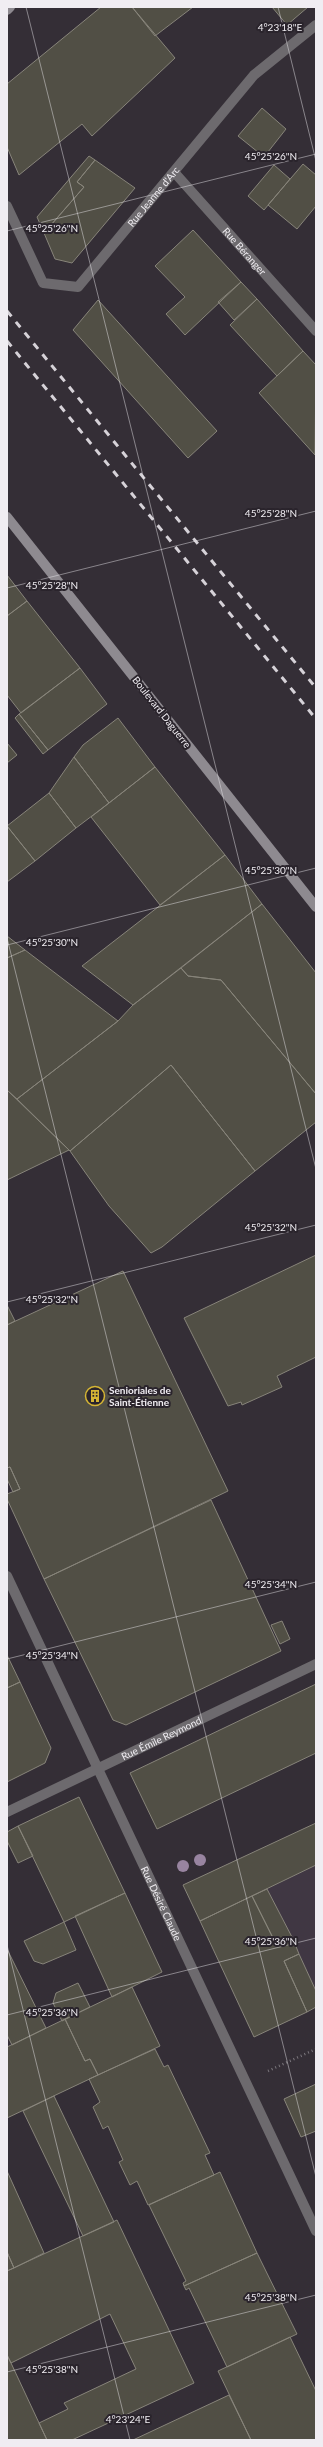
<svg xmlns="http://www.w3.org/2000/svg" width="323" height="2447" font-family="Lato,sans-serif">
  <style>
    .built { fill: #403743 }
    .building { fill: #514f45; stroke: #87847a }
    .lines { fill: none; stroke-linecap: round; stroke-linejoin: round }
    .path { stroke: #7a767c; stroke-width: 2.5; stroke-dasharray: 1 3; stroke-linecap: butt }
    .street { stroke: #6d6a6e; stroke-width: 10 }
    .secondary { stroke: #8e8a90; stroke-width: 10 }
    .rail { stroke: #d6d2d8; stroke-width: 3; stroke-dasharray: 7 7; stroke-linecap: butt }
    .tree { fill: #9884a0 }
    .ticks { fill: none; stroke: #f0edf2; stroke-width: 1; stroke-opacity: 0.45 }
    .labels { text-anchor: middle; dominant-baseline: central; stroke-width: 4; stroke-linejoin: round; paint-order: stroke }
    .street-label { font-size: 10px; fill: #f0edf2; stroke: #2a242c }
    .poi-label { font-size: 10px; font-weight: bold; fill: #f0edf2; stroke: #2a242c; text-anchor: start }
    .ticks-label { font-size: 10px; text-anchor: middle; fill: #f0edf2; stroke: #2a242c; stroke-width: 4; stroke-linejoin: round; paint-order: stroke }
  </style>
  <rect width="100%" height="100%" fill="#342e36"/>
  <path class="built" d="M316,1865v128l-49,-104z"/>
  <path class="building" d="M101,7h31l43,51 -83,78 -10,-12 -63,51 -12,-28v-63z
    M132,7h61l-38,29z
    M272,7h36l-21,18z
    M262,108l24,21 -22,28 -26,-21z
    M89,156l6,4 -18,22 7,5 -40,46 -7,-16z
    M95,160l40,28 -63,75 -17,-4 -11,-26 40,-46 -7,-5z
    M303,164l13,11v31l-19,23 -29,-24z
    M274,165l16,14 -26,31 -16,-14z
    M193,230l48,52 -56,53 -19,-21 19,-17 -30,-31z
    M241,282l16,17 -23,21 -16,-18z
    M257,299l46,52 -26,25 -47,-51z
    M98,300l119,131 -29,27 -115,-128z
    M303,351l13,14 -1,90 -56,-62z
    M7,575l20,26 -20,15z
    M27,601l53,67 -59,45 -14,-18v-79z
    M80,668l27,36 -59,46 -29,-36z
    M19,714l29,36 -5,4 -28,-36z
    M118,718l37,49 -46,36 -35,-46 9,-12z
    M7,743l10,12 -10,8z
    M74,757l35,46 -33,25 -27,-35z
    M155,767l70,88 -65,50 -69,-88z
    M49,793l27,35 -41,33 -28,-35z
    M7,826l28,35 -28,21z
    M225,855l37,49 -129,101 -51,-39z
    M262,904l54,69v121l-95,-114 -33,-4 -7,-8z
    M7,936l18,14 -18,8z
    M25,950l93,71 -101,78 -10,-9v-132z
    M181,968l7,8 33,4 95,114v28l-61,49 -84,-106 -101,86 -53,-52 101,-78 15,-16z
    M171,1065l84,106 -93,76 -11,6 -42,-47 -39,-55z
    M7,1090l62,60 -62,30z
    M316,1255v102l-39,19 5,11 -40,18 -1,-3 -13,4 -44,-88z
    M123,1271l105,220 -184,88 -37,-80v-5l13,-5 -10,-22 -3,1v-143z
    M7,1305l8,16 -8,4z
    M10,1467l10,22 -7,3 -6,-13v-11z
    M211,1500l70,151 -155,74 -13,-5 -69,-141z
    M282,1621l8,18 -10,5 -9,-19z
    M7,1655l13,27 -13,6z
    M20,1682l31,66 -6,15 -38,19v-94z
    M316,1684v69l-159,76 -27,-56z
    M79,1797l46,96 -61,29 -46,-96z
    M316,1823v42l-116,56 -17,-36z
    M18,1826l15,30 -15,7 -11,-22v-9z
    M267,1889l26,50 -16,7 -25,-50z
    M125,1893l37,79 -50,25 -37,-81z
    M252,1896l25,50 16,-7 6,15 -15,7 23,51 -53,25 -54,-116z
    M64,1922l12,28 -33,14 -9,-3 -10,-20z
    M7,1949l39,79 -34,17 -5,-10z
    M299,1954l17,37v16l-9,5 -23,-51z
    M78,1983l12,24 -28,14 -9,-18 3,-10z
    M132,1987l28,59 -62,29 -8,-16 -5,2 -20,-42z
    M65,2019l20,42 5,-2 8,16 -91,43v-71z
    M155,2049l9,18 4,-2 42,88 -5,2 9,20 -66,30 -11,-24 -7,4 -11,-23 4,-2 -15,-34 -5,3 -10,-22 7,-5 -11,-23z
    M316,2084v47l-15,6 -17,-38z
    M54,2096l60,126 -31,14 -60,-125z
    M7,2171l37,82 -30,15 -7,-16z
    M220,2172l37,81 -73,33 -1,-3 3,-2 -37,-76z
    M117,2220l77,163 -122,57h-25l-8,-17 29,-14 -4,-6 72,-34 -26,-55 -99,49 -4,-8v-84z
    M7,2252l7,16 -7,3z
    M257,2253l40,81 -70,33 -38,-79 -3,2 -2,-4z
    M290,2337l26,54v49h-65l-33,-69z
    M7,2355l4,8 36,77h-40z
    M229,2395l22,45h-118z"/>
  <g class="lines">
    <path class="path" d="M268,2071l48,-22"/>
    <g class="street">
      <path id="s1" d="M174,172l142,159"/>
      <path id="s2" d="M7,206l36,77 35,4 176,-212 62,-50"/>
      <path id="s3" d="M7,1576l309,655"/>
      <path id="s4" d="M7,1812l309,-148"/>
    </g>
    <path class="secondary" d="M7,10l3,-3
      M7,517l309,390"/>
    <path class="rail" d="M7,311l309,377
      M7,341l309,378"/>
  </g>
  <g class="tree">
    <circle cx="200" cy="1860" r="6"/>
    <circle cx="183" cy="1866" r="6"/>
  </g>
  <path class="ticks" d="M26,7l290,1162M278,7l38,154M7,231l309,-77M7,588l309,-77M7,938l309,1239M7,945l309,-77M7,1302l309,-77M7,1659l309,-77M7,1945l123,495M7,2015l309,-77M7,2372l309,-77"/>
  <defs>
    <g id="building-ring" transform="scale(1)"><circle r="9.5" fill="#2a242c" stroke="#d5b534" stroke-width="1.5"/><path d="M-4-6H4V6H1V3H-1V6H-4ZM-2.5-4.3h1.7v1.8h-1.7ZM.8-4.3h1.7v1.8H.8ZM-2.5-1h1.7V.8h-1.7ZM.8-1h1.7V.8H.8Z" fill="#d5b534"/></g>
  </defs>
  <g fill-rule="evenodd">
    <use href="#building-ring" x="95" y="1396"/>
  </g>
  <g class="labels">
    <g class="street-label">
      <text stroke="none"><textPath href="#s2" startOffset="238">Rue Jeanne d'Arc</textPath></text>
      <text stroke="none"><textPath href="#s1" startOffset="106">Rue Béranger</textPath></text>
      <text transform="translate(162 712) rotate(52)">Boulevard Daguerre</text>
      <text stroke="none"><textPath href="#s4" startOffset="171">Rue Émile Reymond</textPath></text>
      <text stroke="none"><textPath href="#s3" startOffset="362">Rue Désiré Claude</textPath></text>
    </g>
    <g class="poi-label">
      <text x="109" y="1390">Senioriales de<tspan x="109" dy="12">Saint-Étienne</tspan></text>
    </g>
  </g>
  <g class="ticks-label">
    <text x="280" y="31">4°23'18"E</text>
    <text x="271" y="160">45°25'26"N</text>
    <text x="52" y="232">45°25'26"N</text>
    <text x="271" y="517">45°25'28"N</text>
    <text x="52" y="589">45°25'28"N</text>
    <text x="271" y="874">45°25'30"N</text>
    <text x="52" y="946">45°25'30"N</text>
    <text x="271" y="1231">45°25'32"N</text>
    <text x="52" y="1303">45°25'32"N</text>
    <text x="271" y="1588">45°25'34"N</text>
    <text x="52" y="1659">45°25'34"N</text>
    <text x="271" y="1945">45°25'36"N</text>
    <text x="52" y="2016">45°25'36"N</text>
    <text x="271" y="2301">45°25'38"N</text>
    <text x="52" y="2373">45°25'38"N</text>
    <text x="128" y="2423">4°23'24"E</text>
  </g>
  <rect width="323" height="2447" fill="none" stroke="#f0edf2" stroke-width="16"/>
</svg>
